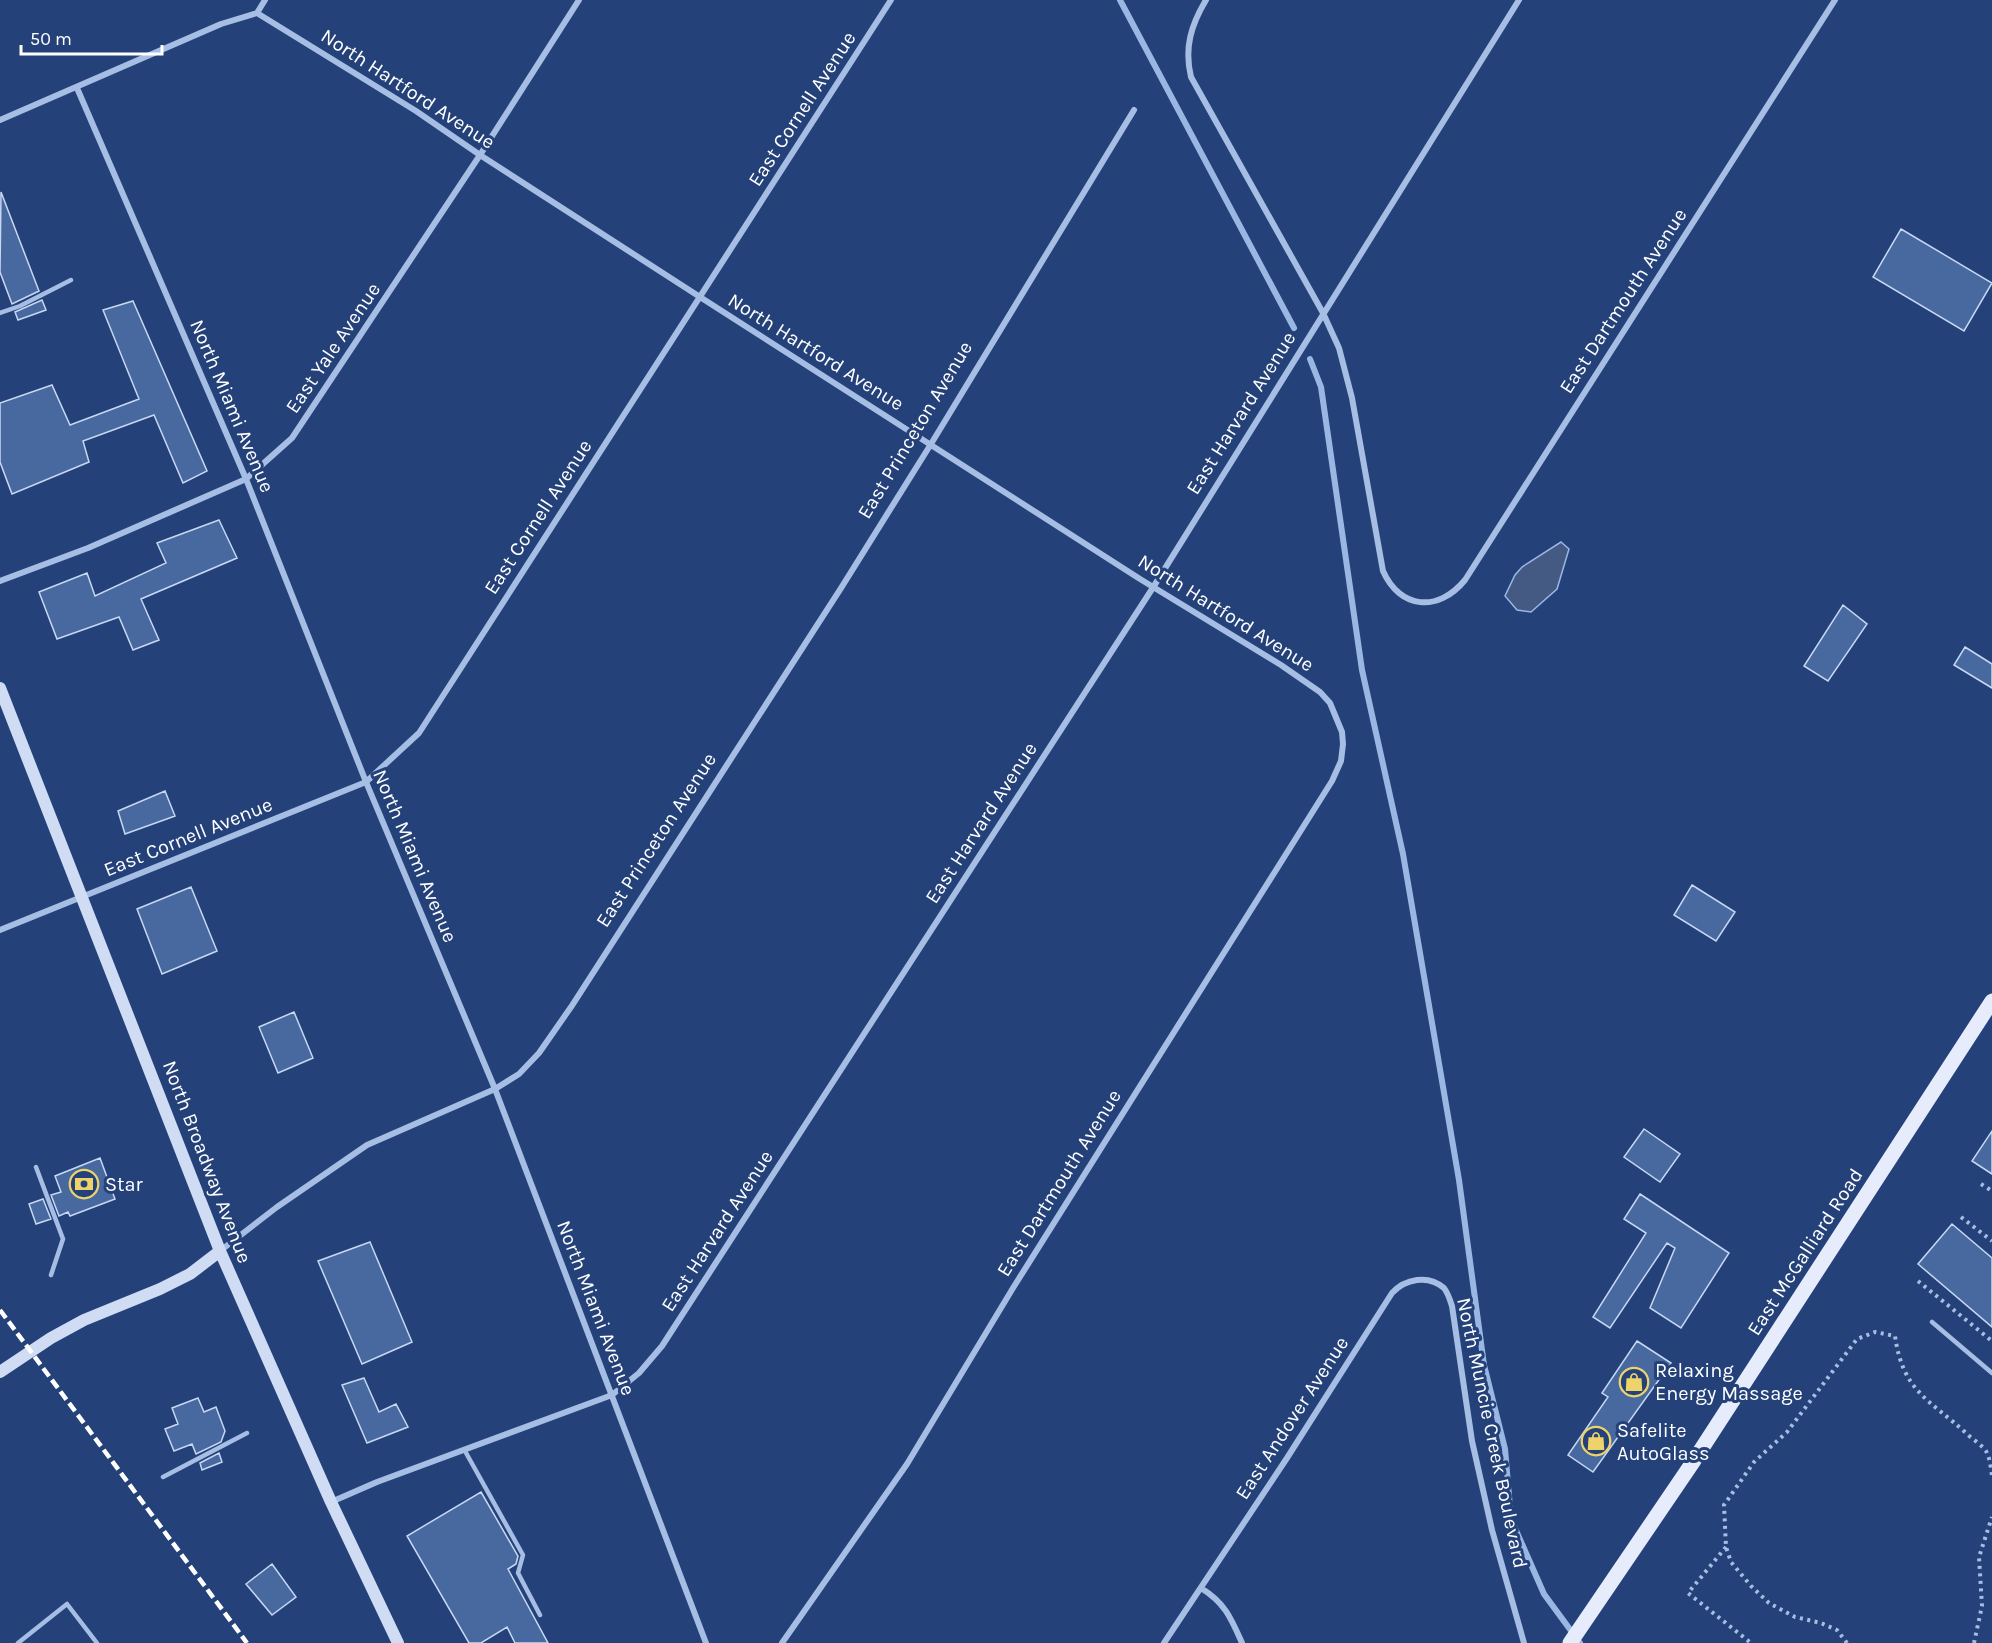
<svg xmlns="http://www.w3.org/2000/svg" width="1992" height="1643" font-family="Karla,sans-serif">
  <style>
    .water { fill: #445a82; stroke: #9ab7e4; stroke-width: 1.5 }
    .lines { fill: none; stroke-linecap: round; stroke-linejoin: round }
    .stream { stroke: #9ab7e4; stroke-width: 6 }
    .building { fill: #4869a0; stroke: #c8d8f3; stroke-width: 1.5 }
    .path { stroke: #a6bde4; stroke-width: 4; stroke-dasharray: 3 4.5; stroke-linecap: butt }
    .lane { stroke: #a6bde4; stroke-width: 4.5 }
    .street { stroke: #a6bde4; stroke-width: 6 }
    .secondary { stroke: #cfdcf4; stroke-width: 12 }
    .primary { stroke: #e6ecfc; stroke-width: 15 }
    .rail { stroke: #fff; stroke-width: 4.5; stroke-dasharray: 10 4.5; stroke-linecap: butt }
    .labels { text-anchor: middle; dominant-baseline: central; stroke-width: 6; stroke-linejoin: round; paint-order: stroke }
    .street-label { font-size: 20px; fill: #fff; stroke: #244279 }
    .poi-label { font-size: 20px; fill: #fff; stroke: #244279; text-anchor: start }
  </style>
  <rect width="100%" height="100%" fill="#244279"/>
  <path class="water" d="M1561,542l8,7 -12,40 -26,23 -14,-2 -12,-14 10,-21 7,-8z"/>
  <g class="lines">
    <path class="stream" d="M1120,0l174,328
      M1310,359l11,28 41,283 41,184 56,326 25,185 21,84 6,70 33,75 36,49"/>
  </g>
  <path class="building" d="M1,192l38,99 -27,13 -12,-32z
    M1901,229l91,54 -28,48 -91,-54z
    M42,300l4,10 -28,10 -3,-8z
    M133,301l74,170 -24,12 -29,-68 -71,26 6,21 -77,32 -12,-32v-59l52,-18 18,40 69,-26 -36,-89z
    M219,520l18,38 -96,41 18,41 -26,10 -14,-33 -62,22 -18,-47 48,-19 8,23 71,-33 -9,-20z
    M1843,605l24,19 -39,57 -24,-15z
    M1965,647l27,17v24l-38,-23z
    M165,791l10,25 -50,18 -7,-23z
    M1692,885l43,27 -19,29 -42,-26z
    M191,887l26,64 -55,23 -25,-65z
    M294,1012l19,46 -35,15 -19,-46z
    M1644,1129l36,25 -20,28 -36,-25z
    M1992,1131v43l-20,-13z
    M100,1158l15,41 -45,17 -2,-4 -9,4 -8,-21 10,-3 -6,-16z
    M1640,1194l89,59 -48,75 -31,-20 25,-60 -8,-5 -57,85 -17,-11 53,-84 -22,-14z
    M43,1199l8,20 -15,5 -7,-20z
    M1952,1224l40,34v69l-74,-63z
    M370,1242l42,100 -50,22 -44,-103z
    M1637,1341l34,22 -78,109 -25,-17 40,-58 -6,-4z
    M364,1378l15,34 17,-8 12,23 -41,16 -25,-58z
    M198,1398l6,14 12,-5 9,24 -4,11 -25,12 -4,-10 -18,7 -9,-22 13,-5 -6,-16z
    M219,1453l3,9 -20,8 -2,-7z
    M481,1492l37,64 -2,8 -8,5 40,74h-33l-8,-16 -26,16h-12l-62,-107z
    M272,1564l24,33 -24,18 -26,-31z"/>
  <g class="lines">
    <path class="path" d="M1981,1184l11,7
      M1961,1217l31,24
      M1918,1281l74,60
      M1726,1547l-38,46 63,50
      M1847,1643l-10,-13 -16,-7 -26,-6 -26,-14 -18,-17 -20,-24 -5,-15 -2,-42 30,-43 33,-30 70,-93 18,-7 20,4c8,56 34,63 72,98 5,5 17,12 20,19 3,6 4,16 5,23
      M1974,1643l8,-37 -3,-49 13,-40"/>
    <path class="lane" d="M0,313l20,-7 51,-26
      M36,1167l27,72 -12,36
      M1932,1322l60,51
      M465,1451l58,104 -5,18 22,42
      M163,1477l84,-44
      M18,1643l49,-39 30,39"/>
    <path class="street" d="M1206,0c-15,25 -22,48 -15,77l132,236 16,35 13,50 31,173c17,38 55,42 82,9l370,-580
      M257,13l159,98 64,44 220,142 440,282 141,86 39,27 10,11 12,29 1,12 -2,17 -9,20 -319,507 -106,176 -125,179
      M77,88l169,391 120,303 129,307 211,554
      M0,120l221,-96 36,-11 8,-13
      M0,581l88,-33 158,-69 46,-41 188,-283 99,-155
      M0,930l366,-148 53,-49 472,-733
      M220,1251l57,-44 90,-62 128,-56 24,-15 20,-21 32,-46 270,-419 90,-144 203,-334
      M331,1502l46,-20 235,-87 27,-22 23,-27 492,-760 365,-586
      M1201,1588c24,15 30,30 41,55
      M1164,1643l123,-185 105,-165c13,-14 36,-19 52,-5 4,5 6,12 8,18l20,135 20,89 32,113"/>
    <path class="secondary" d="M0,688l220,563 111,251 67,141
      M0,1372l51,-34 33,-18 76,-31 30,-15 30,-23"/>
    <path class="primary" d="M1570,1643l123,-181 299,-461"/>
    <path class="rail" d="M0,1310l247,333"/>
  </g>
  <defs>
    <g id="bank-ring" transform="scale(1.5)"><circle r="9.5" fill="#244279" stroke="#eed26a" stroke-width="1.5"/><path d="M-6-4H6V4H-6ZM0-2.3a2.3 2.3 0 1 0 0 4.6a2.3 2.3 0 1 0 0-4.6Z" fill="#eed26a"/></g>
    <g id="shop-ring" transform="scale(1.5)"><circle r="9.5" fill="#244279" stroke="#eed26a" stroke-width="1.5"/><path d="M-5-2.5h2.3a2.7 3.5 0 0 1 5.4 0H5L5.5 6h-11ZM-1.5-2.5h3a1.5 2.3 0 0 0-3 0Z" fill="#eed26a"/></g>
  </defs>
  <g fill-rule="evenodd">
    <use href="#bank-ring" x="84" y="1184"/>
    <use href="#shop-ring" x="1634" y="1382"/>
    <use href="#shop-ring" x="1596" y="1441"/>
  </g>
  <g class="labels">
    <g class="street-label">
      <text transform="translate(408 89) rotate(33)">North Hartford Avenue</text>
      <text transform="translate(802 109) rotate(-57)">East Cornell Avenue</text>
      <text transform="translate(1623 301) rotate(-57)">East Dartmouth Avenue</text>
      <text transform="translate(333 348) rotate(-56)">East Yale Avenue</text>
      <text transform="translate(816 352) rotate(32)">North Hartford Avenue</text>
      <text transform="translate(232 406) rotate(67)">North Miami Avenue</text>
      <text transform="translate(1241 413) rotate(-58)">East Harvard Avenue</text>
      <text transform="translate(915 430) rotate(-59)">East Princeton Avenue</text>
      <text transform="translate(538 517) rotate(-57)">East Cornell Avenue</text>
      <text transform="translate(1226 613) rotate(32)">North Hartford Avenue</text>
      <text transform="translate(981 823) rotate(-57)">East Harvard Avenue</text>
      <text transform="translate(188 837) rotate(-22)">East Cornell Avenue</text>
      <text transform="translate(656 840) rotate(-57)">East Princeton Avenue</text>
      <text transform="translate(415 856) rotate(67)">North Miami Avenue</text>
      <text transform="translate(207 1162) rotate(69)">North Broadway Avenue</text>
      <text transform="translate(1059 1183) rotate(-58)">East Dartmouth Avenue</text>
      <text transform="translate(717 1231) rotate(-57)">East Harvard Avenue</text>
      <text transform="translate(1805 1252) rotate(-57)">East McGalliard Road</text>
      <text transform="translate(596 1308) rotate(69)">North Miami Avenue</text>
      <text transform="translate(1292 1418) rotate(-57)">East Andover Avenue</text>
      <text transform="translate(1492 1433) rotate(78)">North Muncie Creek Boulevard</text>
    </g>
    <g class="poi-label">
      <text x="105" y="1184">Star</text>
      <text x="1655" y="1370">Relaxing<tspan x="1655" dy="23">Energy Massage</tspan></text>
      <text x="1617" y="1430">Safelite<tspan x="1617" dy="23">AutoGlass</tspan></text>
    </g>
  </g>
  <path d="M21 45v9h141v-9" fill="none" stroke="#ffffff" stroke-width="3"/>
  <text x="30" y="45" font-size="18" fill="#ffffff" stroke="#244279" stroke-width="4.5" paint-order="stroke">50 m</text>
</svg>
